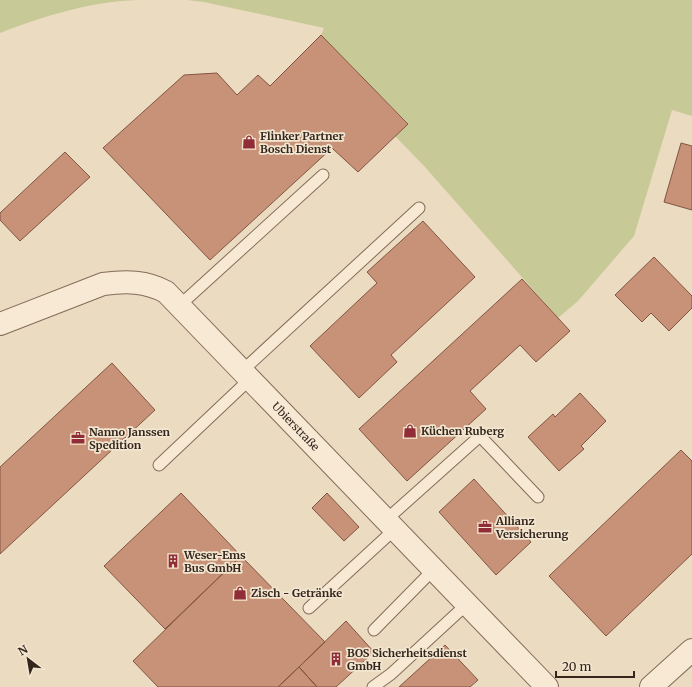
<svg xmlns="http://www.w3.org/2000/svg" width="692" height="687" font-family="Merriweather,serif">
  <style>
    .green { fill: #c7c996 }
    .building { fill: #c89279; stroke: #825541 }
    .lines { fill: none; stroke-linecap: round; stroke-linejoin: round }
    .lane-casing { stroke: #846c5a; stroke-width: 13 }
    .street-casing { stroke: #846c5a; stroke-width: 24 }
    .lane { stroke: #f7e9d4; stroke-width: 11 }
    .street { stroke: #f7e9d4; stroke-width: 22 }
    .labels { text-anchor: middle; dominant-baseline: central; stroke-width: 3.5; stroke-linejoin: round; paint-order: stroke }
    .poi-label { font-size: 11px; font-weight: bold; fill: #34261d; stroke: #f3e6d0; text-anchor: start }
    .street-label { font-size: 11px; fill: #34261d; stroke: #f3e6d0 }
  </style>
  <rect width="100%" height="100%" fill="#ebdbc1"/>
  <path class="green" d="M0,0h137c-48,2 -93,16 -137,33z
    M187,0h505v116l-20,-6 -38,126 -56,65 -20,17 -133,-151 -30,-31 13,-13 -87,-88 3,-7 -120,-26z"/>
  <path class="building" d="M321,35l87,89 -50,48 -26,-24 -122,112 -107,-112 81,-73 33,-2 20,22 21,-20 12,11z
    M681,143l11,3v64l-28,-8z
    M65,152l25,25 -70,64 -20,-21v-7z
    M423,221l52,56 -84,78 6,7 -38,36 -49,-52 67,-63 -10,-11z
    M654,257l38,39v12l-23,23 -18,-18 -9,9 -27,-27z
    M522,279l48,52 -34,31 -16,-17 -50,46 16,18 -79,72 -48,-52z
    M112,363l43,47 -155,144v-87z
    M580,393l26,28 -25,25 3,3 -25,22 -31,-34 25,-23 2,3z
    M681,450l11,11v93l-86,82 -57,-60z
    M474,479l57,63 -35,33 -57,-63z
    M181,493l60,63 -76,73 -61,-63z
    M327,493l32,34 -15,14 -32,-33z
    M241,556l84,86 -47,45h-120l-25,-26z
    M346,621l28,31 -38,35h-19l-18,-20z
    M445,645l33,35 -8,7h-71z
    M299,667l18,20h-39z"/>
  <g class="lines">
    <g class="lane-casing">
      <path id="lane" d="M179,306l144,-131
        M242,371l177,-163
        M159,465l91,-86
        M386,520l94,-84 58,61
        M309,608l86,-79
        M374,630l60,-61
        M373,687l18,-13 76,-70"/>
    </g>
    <g class="street-casing">
      <g id="street">
        <path id="s1" d="M0,324l103,-40c23,-3 43,-3 63,8l381,395"/>
        <path d="M651,687l41,-37"/>
      </g>
    </g>
    <use href="#lane" class="lane"/>
    <use href="#street" class="street"/>
  </g>
  <defs>
    <g id="shop-bare" transform="scale(1.08)"><path d="M-5-2.5h2.3a2.7 3.5 0 0 1 5.4 0H5L5.5 6h-11ZM-1.5-2.5h3a1.5 2.3 0 0 0-3 0Z" fill="#902d37" stroke="#f3e6d0" stroke-width="2.5" paint-order="stroke"/></g>
    <g id="office-bare" transform="scale(1.08)"><path d="M-6-3h4V-5.5h4V-3h4V5H-6ZM-1-4.5V-3h2v-1.5ZM-6 0V1H6V0Z" fill="#902d37" stroke="#f3e6d0" stroke-width="2.5" paint-order="stroke"/></g>
    <g id="building-bare" transform="scale(1.08)"><path d="M-4-6H4V6H1V3H-1V6H-4ZM-2.5-4.3h1.7v1.8h-1.7ZM.8-4.3h1.7v1.8H.8ZM-2.5-1h1.7V.8h-1.7ZM.8-1h1.7V.8H.8Z" fill="#902d37" stroke="#f3e6d0" stroke-width="2.5" paint-order="stroke"/></g>
  </defs>
  <g fill-rule="evenodd">
    <use href="#shop-bare" x="249" y="142"/>
    <use href="#shop-bare" x="410" y="431"/>
    <use href="#office-bare" x="78" y="438"/>
    <use href="#office-bare" x="485" y="527"/>
    <use href="#building-bare" x="173" y="561"/>
    <use href="#shop-bare" x="240" y="593"/>
    <use href="#building-bare" x="336" y="659"/>
  </g>
  <g class="labels">
    <g class="poi-label">
      <text x="260" y="136">Flinker Partner<tspan x="260" dy="13">Bosch Dienst</tspan></text>
      <text x="421" y="431">Küchen Ruberg</text>
      <text x="89" y="432">Nanno Janssen<tspan x="89" dy="13">Spedition</tspan></text>
      <text x="496" y="521">Allianz<tspan x="496" dy="13">Versicherung</tspan></text>
      <text x="184" y="555">Weser-Ems<tspan x="184" dy="13">Bus GmbH</tspan></text>
      <text x="251" y="593">Zisch - Getränke</text>
      <text x="347" y="653">BOS Sicherheitsdienst<tspan x="347" dy="13">GmbH</tspan></text>
    </g>
    <g class="street-label">
      <text stroke="none"><textPath href="#s1" startOffset="362">Ubierstraße</textPath></text>
    </g>
  </g>
  <g transform="translate(28 659) rotate(329)" stroke="#f3e6d0" stroke-width="3" paint-order="stroke">
  <path d="M0-3L7 15L0 10L-7 15Z" fill="#34261d"/>
  <text y="-6" font-size="11" font-weight="bold" text-anchor="middle" fill="#34261d">N</text>
  </g>
  <path d="M556 671v6h78v-6" fill="none" stroke="#34261d" stroke-width="2"/>
  <text x="562" y="671" font-size="12" fill="#34261d" stroke="#f3e6d0" stroke-width="3" paint-order="stroke">20 m</text>
</svg>
